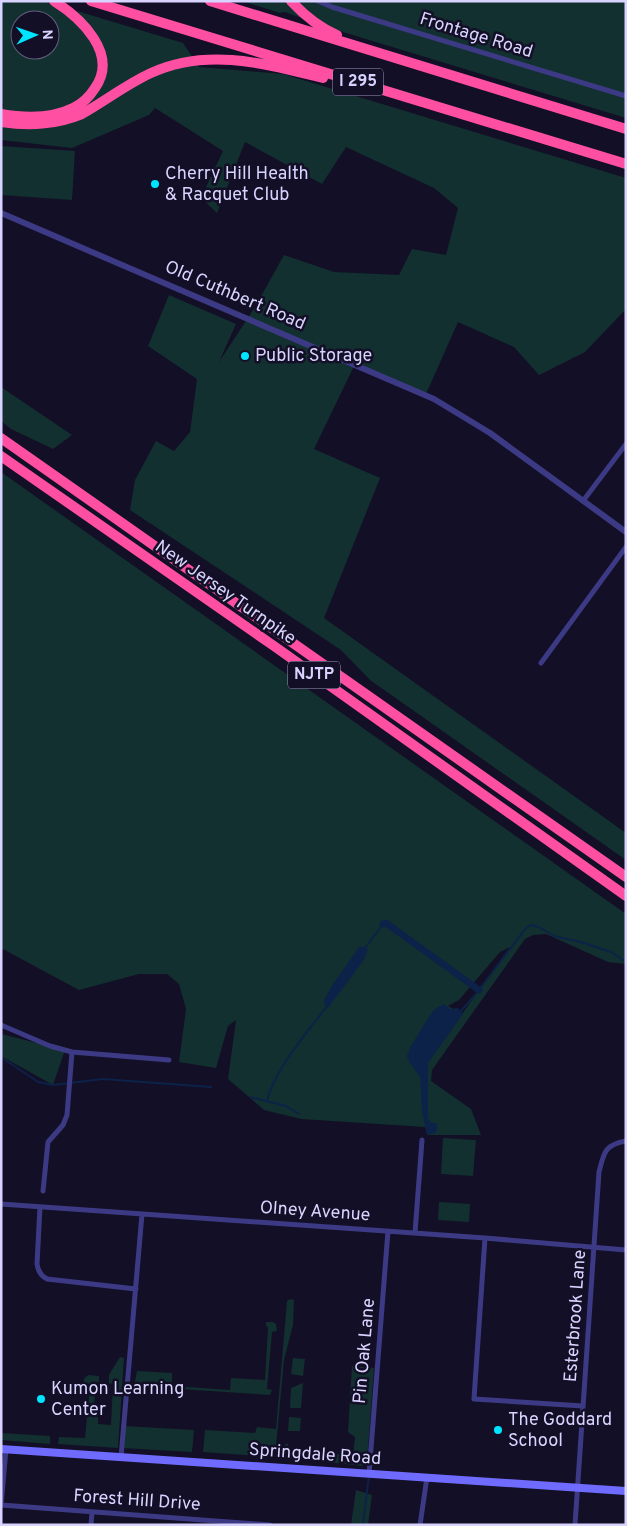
<svg xmlns="http://www.w3.org/2000/svg" width="627" height="1526" font-family="Overpass,sans-serif">
  <style>
    .green { fill: #12302f; fill-rule: evenodd }
    .water { fill: #0c2248 }
    .lines { fill: none; stroke-linecap: round; stroke-linejoin: round }
    .stream { stroke: #0c2248; stroke-width: 2 }
    .canal { stroke: #0c2248; stroke-width: 7 }
    .minor { stroke: #3d3a85; stroke-width: 5 }
    .tertiary { stroke: #3d3a85; stroke-width: 6 }
    .secondary { stroke: #6f6bff; stroke-width: 8 }
    .motorway { stroke: #ff4fa3; stroke-width: 10 }
    .poi-dot { fill: #00e5ff; stroke: #130f26; stroke-width: 2 }
    .labels { text-anchor: middle; dominant-baseline: central; stroke-width: 5; stroke-linejoin: round; paint-order: stroke }
    .shield { fill: #130f26; stroke: #9e99be; stroke-width: 1 }
    .shield-label { font-size: 16px; font-weight: bold; fill: #d9d4ff }
    .street-label { font-size: 18px; fill: #d9d4ff; stroke: #130f26 }
    .poi-label { font-size: 18px; fill: #d9d4ff; stroke: #130f26; text-anchor: start }
  </style>
  <rect width="100%" height="100%" fill="#130f26"/>
  <path class="green" d="M1,1h43l139,42 16,24 84,7 343,104v131l-41,43 -46,23 -25,-28 -56,-25 -32,72 -71,-30 -41,85 66,29 -56,140 302,215v27l-256,-180 -29,-30 -211,-140 5,-30 21,-39 18,10 16,-19 7,-53 -49,-33 21,-51 67,29 -17,38 36,-55 29,-52 50,17 65,3 13,-26 34,6 12,-47 -24,-20 -88,-41 -24,37 -77,-42 -28,71 -16,-15 22,-47 -68,-43 -6,7 -77,33 -71,-8v-33l3,-2 -3,-3zM20,20h30v30h-30z
    M242,1h384v117l-303,-92 -38,-14 -5,1z
    M1,146l74,5 -3,49 -71,-5z
    M1,387l71,48 -19,14 -42,-20 -10,-8z
    M1,472l625,442v50l-18,-2 -62,-28 -13,1 -8,4 -93,131 -1,11 40,28 10,26h-54l-2,-8 -124,-8 -37,-9 -36,-31 8,-59 -8,6 -12,42 -37,-6 7,-53 -7,-25 -12,-10h-28l-60,16 -78,-42zM510,947l-48,67 -14,-8 11,-6 41,-48z
    M1,1034l64,16 -12,35 -52,-29z
    M443,1138l33,2 -3,36 -32,-2z
    M439,1202l31,2 -1,18 -31,-2z
    M290,1299l4,1 -1,25 -9,35 -9,97 -72,-5 2,-22 50,3 2,-6 19,2 11,-128z
    M266,1322h7l3,2 1,7 -5,1 -5,57 5,1 -2,5 -136,-9 3,-15 35,2v13h2l56,4 1,-12 34,2 3,-53 -2,-1z
    M120,1357l4,1 -6,90 -60,-4 1,-7 26,1 5,-52 -7,-1 1,-6 4,-4 11,1v6h-3l-3,35h5v7l13,1 2,-41 -4,-1v-8z
    M293,1358l12,1 -2,17 -12,-2z
    M352,1366l22,2 -7,94 -5,4 -79,-9 2,-13h3v6l65,5 2,-18 -7,-5z
    M303,1383l-2,25h-11l1,-20z
    M289,1417l12,1 -1,13h-12z
    M124,1426l70,4 -2,22 -70,-4z
    M1,1433l49,3v8l-49,-4z
    M356,1490l16,5 -4,30h-17z"/>
  <path class="water" d="M360,946l8,3 -4,11 -36,48 -3,-2 -1,-6 9,-16z
    M444,1004l6,5 8,-1 5,6 -35,49v55l3,5h6v7l-2,3 -8,2 -5,-24 -2,-34 -10,-14 -3,-7 4,-10 19,-31 6,-7z"/>
  <g class="lines">
    <path class="stream" d="M365,948l18,-24
      M460,1012l15,-17 51,-67 5,-3 8,2 15,9 27,6 30,10 15,10
      M1,1057l37,25 15,3 50,-6 108,8
      M250,1097l36,9 13,8
      M267,1101c7,-31 40,-68 60,-95
      M363,1525l6,-50"/>
    <path class="canal" d="M383,924l3,-1 93,67"/>
    <path class="minor" d="M318,1l14,6 294,89
      M583,501l43,-57
      M541,663l85,-116
      M1,1025l49,21 22,6 97,8
      M43,1191l5,-49 15,-17 4,-10 5,-63
      M1,1204l484,34 141,12
      M40,1207l-3,57c1,7 4,12 10,15l89,10
      M415,1233l7,-93
      M485,1238l-11,161 109,7
      M121,1457l21,-243
      M369,1474l19,-243
      M1,1505l269,20
      M1,1506l5,-57
      M91,1525l1,-13
      M420,1525l7,-48
      M575,1525l24,-353c5,-19 5,-27 27,-31"/>
    <path class="tertiary" d="M1,213l433,186 56,34 136,99"/>
    <path class="secondary" d="M1,1449l625,42"/>
    <path class="motorway" d="M91,1l535,163
      M210,1l416,128
      M291,1c14,15 27,26 46,34
      M1,114c23,4 50,5 72,-6 9,-4 17,-12 22,-20 24,-34 -14,-70 -41,-87
      M1,122c29,4 54,3 81,-8 23,-13 45,-30 69,-41 57,-26 115,-9 172,5
      M1,438l625,439
      M1,456l273,190 352,250"/>
  </g>
  <g class="poi-dot">
    <circle cx="155" cy="184" r="5"/>
    <circle cx="245" cy="356" r="5"/>
    <circle cx="41" cy="1399" r="5"/>
    <circle cx="498" cy="1430" r="5"/>
  </g>
  <g class="labels">
    <g class="shield">
      <rect x="333" y="68.5" width="50" height="27" rx="4"/>
      <rect x="288" y="661.5" width="52" height="27" rx="4"/>
    </g>
    <g class="shield-label">
      <text x="358" y="82">I 295</text>
      <text x="314" y="675">NJTP</text>
    </g>
    <g class="street-label">
      <text transform="translate(476 36) rotate(17)">Frontage Road</text>
      <text transform="translate(235 296) rotate(23)">Old Cuthbert Road</text>
      <text transform="translate(225 593) rotate(35)">New Jersey Turnpike</text>
      <text transform="translate(315 1212) rotate(4)">Olney Avenue</text>
      <text transform="translate(576 1316) rotate(-86)">Esterbrook Lane</text>
      <text transform="translate(365 1351) rotate(-85)">Pin Oak Lane</text>
      <text transform="translate(315 1455) rotate(4)">Springdale Road</text>
      <text transform="translate(137 1501) rotate(4)">Forest Hill Drive</text>
    </g>
    <g class="poi-label">
      <text x="165" y="174">Cherry Hill Health<tspan x="165" dy="21">&amp; Racquet Club</tspan></text>
      <text x="255" y="356">Public Storage</text>
      <text x="51" y="1389">Kumon Learning<tspan x="51" dy="21">Center</tspan></text>
      <text x="508" y="1420">The Goddard<tspan x="508" dy="21">School</tspan></text>
    </g>
  </g>
  <rect width="627" height="1526" fill="none" stroke="#d9d4ff" stroke-width="5"/>
  <g transform="translate(35 35) rotate(88)"><circle r="24" fill="#130f26" stroke="#625e7d"/>
  <path d="M0-4L9 19L0 12L-9 19Z" fill="#00e5ff"/>
  <text y="-8" font-size="14" font-weight="bold" text-anchor="middle" fill="#d9d4ff">N</text>
  </g>
</svg>
